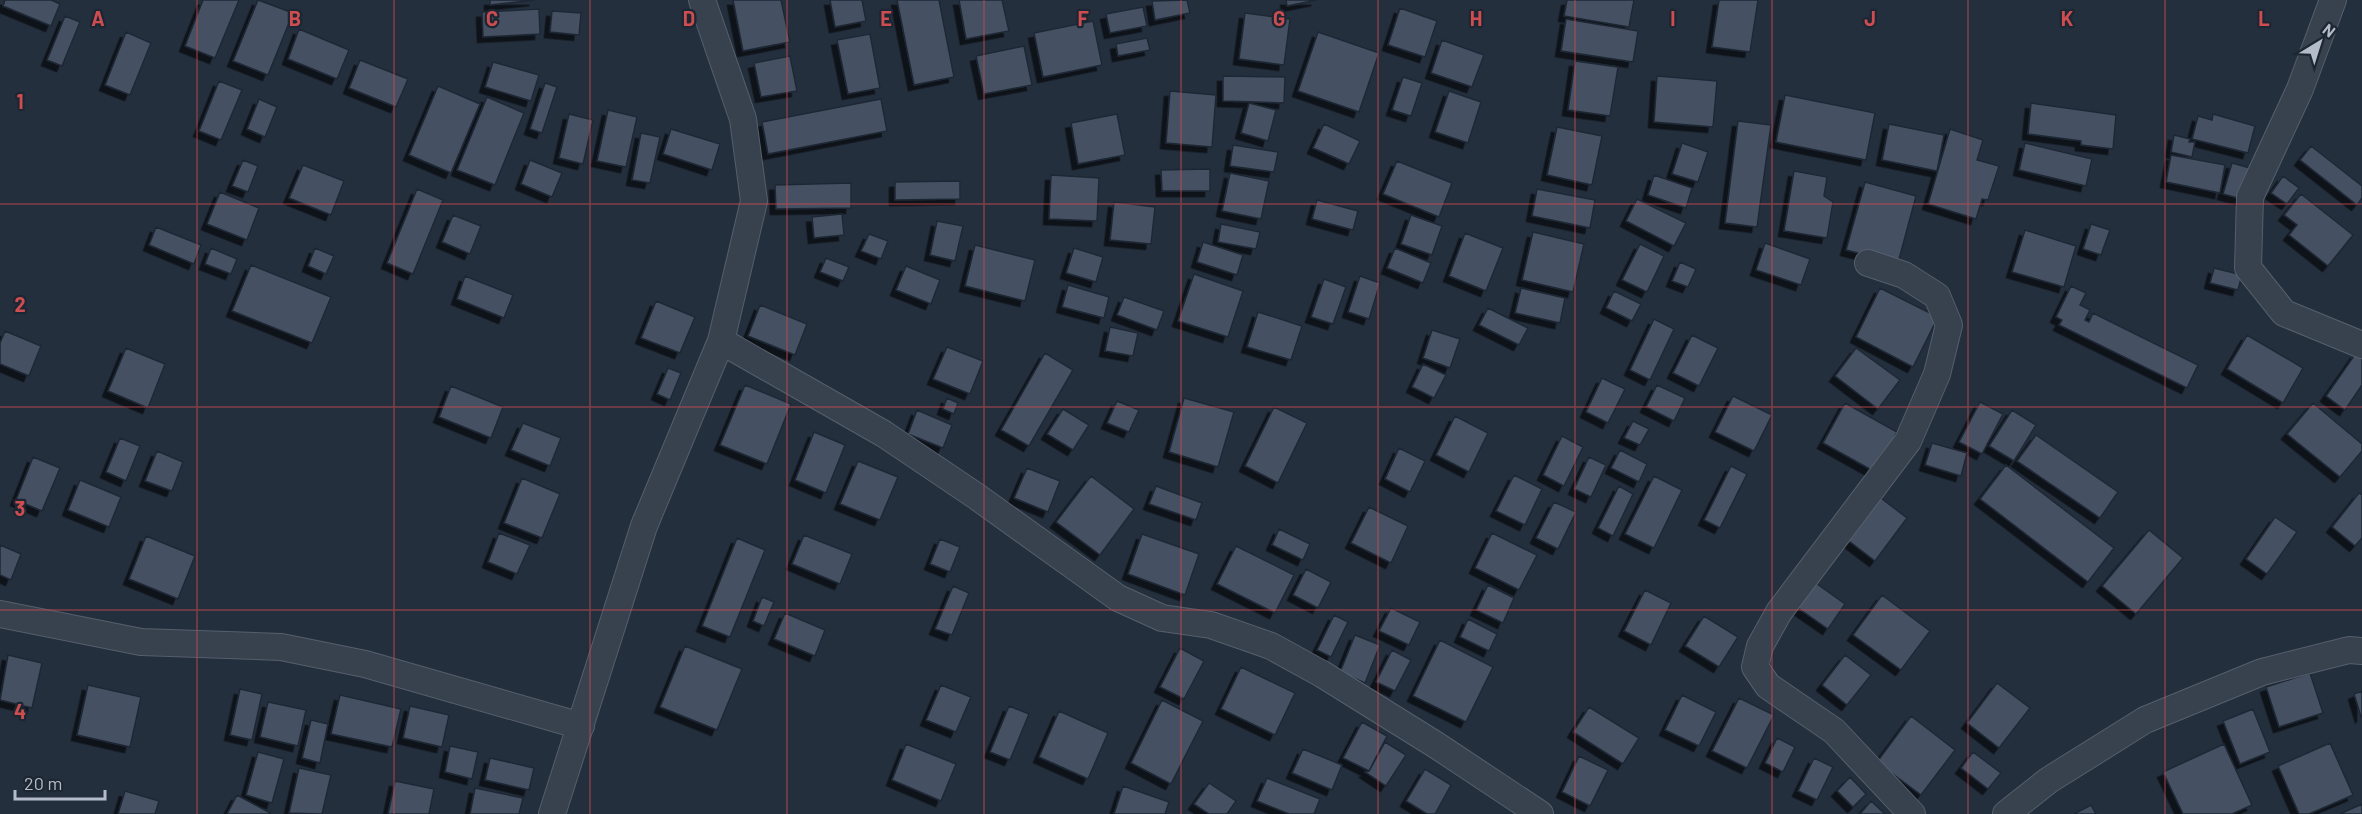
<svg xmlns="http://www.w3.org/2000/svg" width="2362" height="814" font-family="Barlow,sans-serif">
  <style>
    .building { fill: #455162; stroke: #1f2835; stroke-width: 1.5; filter: url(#shadow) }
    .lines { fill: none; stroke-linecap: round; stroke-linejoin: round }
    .street-casing { stroke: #565f6c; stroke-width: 28 }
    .street { stroke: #38414e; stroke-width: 26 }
    .grid { fill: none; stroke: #ce4d50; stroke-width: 1.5; stroke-opacity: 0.55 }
    .grid-label { font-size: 20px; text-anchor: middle; font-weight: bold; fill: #ce4d50; stroke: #1d2633; stroke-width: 4.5; stroke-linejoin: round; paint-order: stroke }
  </style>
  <defs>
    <filter id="shadow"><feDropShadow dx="-5.5" dy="5.5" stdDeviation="0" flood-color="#0009"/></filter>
  </defs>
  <rect width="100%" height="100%" fill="#242f3e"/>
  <path class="building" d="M5,0h46l9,4 -9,22 -48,-20z
    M203,0h36l-24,58 -30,-12z
    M258,0l35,13 -25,62 -35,-14z
    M490,0h45l-45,5z
    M733,0h48l9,42 -47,9z
    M830,0h32l4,21 -31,6z
    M897,0h42l15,77 -40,8z
    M959,0h43l7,31 -43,8z
    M1187,0l3,13 -35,7 -3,-19z
    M1286,0h31l-30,6z
    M1567,0h67l-5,27 -65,-11z
    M1719,0h39l-8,52 -38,-5z
    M1143,7l4,19 -37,7 -4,-19z
    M1400,8l37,13 -12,36 -37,-12z
    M539,9l1,25 -57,3 -1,-25z
    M552,11l29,2 -2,22 -29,-3z
    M1245,13l45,6 -6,46 -45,-6z
    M65,16l15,6 -18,44 -15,-6z
    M1566,19l72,12 -5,31 -72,-11z
    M1093,21l9,44 -59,12 -9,-44z
    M299,29l50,21 -12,29 -49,-20z
    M126,32l25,11 -21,52 -25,-10z
    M1318,32l61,21 -20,59 -61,-21z
    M870,34l10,54 -32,6 -11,-54z
    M1147,38l3,12 -32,6 -2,-12z
    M1442,40l42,15 -12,32 -41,-14z
    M1024,46l8,39 -48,9 -8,-38z
    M790,56l7,35 -36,6 -7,-34z
    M360,60l48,19 -12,28 -47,-19z
    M1575,61l43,6 -8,49 -42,-6z
    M493,62l46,13 -8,26 -46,-14z
    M1223,76l62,1 -1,26 -61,-2z
    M1657,76l60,5 -4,46 -59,-5z
    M1403,77l19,6 -11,33 -19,-6z
    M219,81l23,9 -21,50 -22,-9z
    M545,83l12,4 -15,46 -12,-4z
    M438,86l42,18 -29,69 -42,-18z
    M1170,91l46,4 -4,52 -46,-4z
    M1449,91l32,11 -13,41 -33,-11z
    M1785,95l90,18 -9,47 -90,-18z
    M487,97l37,16 -29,72 -38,-15z
    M259,99l18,8 -12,30 -18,-8z
    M881,99l6,32 -119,23 -6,-32z
    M1249,103l27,7 -8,31 -27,-8z
    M2031,103l85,12 -3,34 -32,-4v-4l-53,-7z
    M608,110l29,7 -11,50 -29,-6z
    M569,114l24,6 -10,44 -24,-6z
    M1117,114l8,41 -47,9 -7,-41z
    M2213,114l42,12 -7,27 -56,-14 6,-23 14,4z
    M1738,121l33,4 -14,102 -32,-4z
    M1324,124l36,17 -11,23 -36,-16z
    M1889,124l55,11 -7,36 -55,-11z
    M1557,127l45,9 -10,49 -45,-10z
    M671,129l49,15 -8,26 -49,-16z
    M1950,129l33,11 -6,20 22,6 -11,34 -6,-1 -6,20 -48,-15z
    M641,133l19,4 -10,46 -18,-3z
    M2174,135l16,4 -1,3h6l-3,15 -21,-5z
    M1682,143l26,9 -10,30 -26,-8z
    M2025,143l67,16 -6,27 -67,-16z
    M1233,145l45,7 -4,20 -44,-6z
    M2311,146l51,40v12l-5,7 -57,-45z
    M2171,155l54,10 -5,28 -54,-11z
    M243,160l15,6 -10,26 -16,-6z
    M530,160l32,13 -10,24 -31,-13z
    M1397,161l55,22 -13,34 -56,-23z
    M2232,163l25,7 -8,31 -26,-7z
    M303,165l41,16 -13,34 -42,-17z
    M1210,169v22h-48l-1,-21z
    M1794,171l33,6 -3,19 9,6 -6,36 -43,-7z
    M1230,173l39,8 -8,38 -39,-8z
    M1051,175l48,3 -2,43 -48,-2z
    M1654,175l38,13 -6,20 -38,-13z
    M2283,176l16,12 -12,16 -16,-11z
    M960,181v18l-65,1v-18z
    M1865,182l51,14 -18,67 -52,-13z
    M851,183v25l-75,1 -1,-24z
    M417,189l26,11 -30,74 -26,-11z
    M1537,189l58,11 -5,28 -58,-12z
    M220,192l39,16 -12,32 -40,-16z
    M2301,194l52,41 -25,31 -39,-31 8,-10 -13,-10z
    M1637,199l49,24 -12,23 -48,-25z
    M1317,200l41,11 -5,19 -41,-11z
    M1114,202l41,5 -4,37 -41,-4z
    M842,214l2,21 -30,3 -2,-21z
    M453,215l28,11 -11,28 -28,-12z
    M1411,215l31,11 -10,29 -31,-11z
    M937,221l26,5 -8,35 -25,-6z
    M1221,224l39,8 -4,17 -38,-7z
    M2091,224l19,6 -9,25 -18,-6z
    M156,227l45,18 -7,19 -45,-19z
    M2025,230l51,16 -12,41 -52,-15z
    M1533,232l51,12 -11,48 -51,-12z
    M1465,233l38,15 -17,43 -37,-15z
    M869,234l19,7 -7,18 -20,-8z
    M1203,242l40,13 -6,20 -40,-13z
    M1765,243l45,16 -9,26 -45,-15z
    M1640,244l24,12 -17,36 -25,-12z
    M975,245l60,15 -10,41 -60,-15z
    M211,248l26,11 -6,15 -26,-10z
    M315,248l19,8 -8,18 -18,-8z
    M1074,248l29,9 -7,25 -30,-9z
    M1395,248l36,15 -8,20 -36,-15z
    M826,258l23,9 -6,14 -23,-9z
    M1680,262l16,7 -8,18 -16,-6z
    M251,265l80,32 -19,46 -80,-32z
    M906,266l34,14 -9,24 -35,-14z
    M2214,268l28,7 -4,15 -28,-7z
    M1194,274l49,17 -15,46 -50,-16z
    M465,276l48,19 -9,23 -47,-19z
    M1360,276l20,7 -11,36 -21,-7z
    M1324,279l22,8 -13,37 -22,-7z
    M1068,285l41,12 -5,21 -42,-11z
    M2071,286l15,7 -6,12 10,5 -5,10 4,2 4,-9 105,52 -11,23 -128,-63 3,-5 -6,-3z
    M1521,288l44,10 -5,25 -45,-10z
    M1880,288l58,29 -25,50 -57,-30z
    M1614,291l27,13 -9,17 -26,-13z
    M1124,297l40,14 -7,19 -40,-15z
    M656,301l39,16 -15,36 -39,-15z
    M760,305l47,19 -12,31 -47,-19z
    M1488,308l40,20 -9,17 -40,-20z
    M1258,312l44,14 -11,34 -44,-13z
    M1654,319l20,10 -24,51 -20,-10z
    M1110,327l28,6 -5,23 -28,-5z
    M1432,330l28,9 -10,29 -27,-10z
    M5,331l36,15 -12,30 -29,-12v-21z
    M1692,335l26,13 -19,38 -26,-13z
    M2247,335l56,33 -20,35 -56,-34z
    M947,347l36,14 -13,33 -37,-15z
    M126,348l39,16 -17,44 -40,-17z
    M1856,348l44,32 -22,29 -43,-33z
    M1045,353l28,17 -44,76 -28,-16z
    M2356,353l6,4v28l-17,25 -19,-14z
    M1423,364l23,11 -12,23 -22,-11z
    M668,368l13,5 -11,27 -13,-6z
    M1602,378l23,11 -17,34 -22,-11z
    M745,385l46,19 -24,60 -47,-19z
    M1657,385l28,13 -11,23 -28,-14z
    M451,386l52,21 -12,31 -52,-21z
    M1733,396l39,19 -18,36 -39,-19z
    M947,398l11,5 -4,11 -11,-5z
    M1184,398l50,14 -16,55 -49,-15z
    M1117,401l22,9 -10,22 -22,-9z
    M1980,402l23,12 -21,40 -23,-12z
    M1845,403l52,29 -22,40 -52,-29z
    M2313,403l49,41v7l-22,26 -53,-43z
    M1274,407l33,16 -29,60 -33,-17z
    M1063,409l26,16 -16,25 -26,-16z
    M917,410l35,15 -9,23 -35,-14z
    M2012,410l24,15 -22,36 -25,-15z
    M1455,416l33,17 -19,39 -33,-17z
    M1633,421l16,8 -9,16 -16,-7z
    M523,423l38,15 -11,28 -39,-16z
    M814,432l31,13 -19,48 -31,-13z
    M2036,435l82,57 -18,26 -83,-57z
    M1562,436l21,11 -19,39 -21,-11z
    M120,438l20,8 -14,35 -20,-9z
    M1932,443l35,10 -6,23 -36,-11z
    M1399,448l26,13 -15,31 -25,-13z
    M1620,450l27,14 -8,18 -28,-14z
    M157,451l26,11 -11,29 -27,-10z
    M33,457l27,11 -18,43 -26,-11z
    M1589,457l17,8 -15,32 -17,-8z
    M858,461l40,16 -18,43 -40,-16z
    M2006,465l108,83 -26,34 -108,-83z
    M1731,466l16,8 -27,54 -16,-8z
    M1027,468l33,13 -12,31 -34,-14z
    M1514,475l28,14 -17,36 -29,-14z
    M1091,476l43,33 -34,46 -44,-33z
    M1654,476l28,14 -28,58 -29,-14z
    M522,478l38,16 -18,44 -38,-15z
    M80,480l41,17 -12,30 -41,-17z
    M1156,486l46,17 -6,17 -47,-16z
    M1619,486l14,8 -20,42 -15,-8z
    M2359,493l3,2v43l-7,8 -23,-19z
    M1877,495l30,23 -32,43 -30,-23z
    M1554,502l22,10 -18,37 -22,-11z
    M1369,507l39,19 -17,37 -40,-20z
    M2275,517l22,15 -30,42 -21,-15z
    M1279,529l31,15 -7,16 -31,-15z
    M2149,530l34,28 -47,56 -34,-28z
    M499,533l31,12 -13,29 -29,-12z
    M1492,533l45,22 -18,35 -44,-22z
    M1142,534l57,20 -14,41 -57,-21z
    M804,535l48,19 -12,30 -48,-20z
    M146,536l49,20 -17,43 -49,-20z
    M737,538l28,12 -35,87 -28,-11z
    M940,539l20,8 -10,25 -20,-8z
    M0,545l21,9 -10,26 -11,-5z
    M1236,546l58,29 -19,38 -58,-29z
    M1306,569l25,13 -13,26 -25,-13z
    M1813,581l32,23 -17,25 -33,-23z
    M1488,585l26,13 -11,25 -27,-13z
    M953,586l16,7 -17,42 -17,-6z
    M1645,590l26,13 -20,42 -27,-14z
    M1882,595l48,36 -29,39 -48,-35z
    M762,597l12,5 -10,24 -11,-5z
    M1391,608l29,14 -11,23 -30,-14z
    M785,613l40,17 -10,26 -41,-17z
    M1334,615l14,7 -17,35 -14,-7z
    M1704,616l34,21 -19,30 -34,-21z
    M1468,619l29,15 -8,17 -29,-14z
    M1355,635l25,10 -15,38 -25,-11z
    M1440,640l53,27 -27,55 -53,-26z
    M685,646l57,23 -25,61 -57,-23z
    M1180,648l24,13 -20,38 -24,-12z
    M1392,650l19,10 -16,31 -19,-9z
    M8,655l34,8 -10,45 -32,-8z
    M1845,655l26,20 -24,30 -25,-20z
    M1241,667l54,26 -20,42 -54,-26z
    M2310,673l13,40 -44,14 -13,-40z
    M1997,683l33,25 -31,40 -32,-25z
    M88,685l53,12 -11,50 -53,-12z
    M941,685l30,12 -15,35 -30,-12z
    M240,689l22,5 -10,46 -22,-5z
    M2362,691v25l-1,1 -7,-23z
    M340,695l61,14 -9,38 -61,-13z
    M1682,695l34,17 -17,34 -34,-16z
    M1739,698l35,17 -27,53 -35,-17z
    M1162,700l41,21 -32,63 -40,-21z
    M268,702l38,8 -8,36 -38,-9z
    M410,706l39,9 -7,32 -39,-9z
    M1009,706l20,8 -19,46 -20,-8z
    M1589,707l50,31 -16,26 -50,-32z
    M2253,709l17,43 -30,12 -17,-43z
    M1059,711l49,22 -20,46 -49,-22z
    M1911,716l44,34 -34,45 -44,-33z
    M311,720l17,4 -8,39 -18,-5z
    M1362,722l25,14 -18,35 -26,-13z
    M1777,738l18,9 -12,25 -18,-9z
    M1385,742l21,13 -20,31 -21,-14 4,-1z
    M2330,743l23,52 -44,19h-10l-21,-48z
    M906,744l50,20 -15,37 -49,-21z
    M2224,744l28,61 -20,9h-49l-20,-42z
    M450,746l28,6 -6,27 -27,-7z
    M1303,749l39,16 -10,25 -40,-17z
    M258,752l26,7 -12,44 -26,-8z
    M1973,752l28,21 -13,16 -27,-21z
    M1579,756l29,14 -18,36 -28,-14z
    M490,758l44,10 -5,22 -44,-10z
    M1814,758l19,9 -16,33 -19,-9z
    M299,768l32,7 -9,39 -33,-1z
    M1425,769l26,16 -16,29h-8l-21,-13z
    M1850,777l16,17 -13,13 -16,-16z
    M1267,778l53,21 -6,15h-25l-32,-13z
    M395,781l39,8 -5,25h-41z
    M1209,783l27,18 -9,13h-18l-15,-10z
    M1123,786l46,16 -4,12h-51z
    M475,788l48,10 -4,16h-49z
    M125,791l34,10 -4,13h-37z
    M237,795l35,19h-45z
    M1871,801l14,13h-25z
    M2362,804v10h-22z
    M2091,805l5,9h-22z"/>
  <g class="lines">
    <g class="street-casing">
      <path id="street" d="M2333,0l-33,89 -50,108 -2,71 36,45 78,32
        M1868,263l36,12 33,21 12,29 -12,49 -29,67 -129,171 -19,34 -5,21 13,19 66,45 78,83
        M721,341l163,93 92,62 142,102 44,20 49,7 60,21 51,28 114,71 104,69
        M0,614l141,28 140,5 84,17 216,62
        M552,814l92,-288 77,-185 33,-140 -11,-82 -41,-119
        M2006,814l43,-34 96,-60 117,-48 87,-22 13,1"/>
    </g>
    <use href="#street" class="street"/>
  </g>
  <path class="grid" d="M197,0v814M394,0v814M590,0v814M787,0v814M984,0v814M1181,0v814M1378,0v814M1575,0v814M1772,0v814M1968,0v814M2165,0v814M0,204h2362M0,407h2362M0,610h2362"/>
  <g class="grid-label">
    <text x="98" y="26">A</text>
    <text x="295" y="26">B</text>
    <text x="492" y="26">C</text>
    <text x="689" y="26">D</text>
    <text x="886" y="26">E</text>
    <text x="1083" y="26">F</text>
    <text x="1279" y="26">G</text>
    <text x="1476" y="26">H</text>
    <text x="1673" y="26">I</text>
    <text x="1870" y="26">J</text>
    <text x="2067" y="26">K</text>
    <text x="2264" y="26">L</text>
    <text x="20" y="109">1</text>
    <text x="20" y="312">2</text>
    <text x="20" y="516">3</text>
    <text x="20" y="719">4</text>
  </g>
  <g transform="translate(2320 42) rotate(38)" stroke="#1d2633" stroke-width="4.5" paint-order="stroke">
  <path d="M0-4.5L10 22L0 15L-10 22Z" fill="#b4bcc9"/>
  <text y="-9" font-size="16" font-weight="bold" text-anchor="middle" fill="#b4bcc9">N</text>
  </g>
  <path d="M15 790v9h90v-9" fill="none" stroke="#b4bcc9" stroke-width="3"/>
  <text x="24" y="790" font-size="18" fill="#b4bcc9" stroke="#1d2633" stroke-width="4.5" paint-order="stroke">20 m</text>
</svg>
